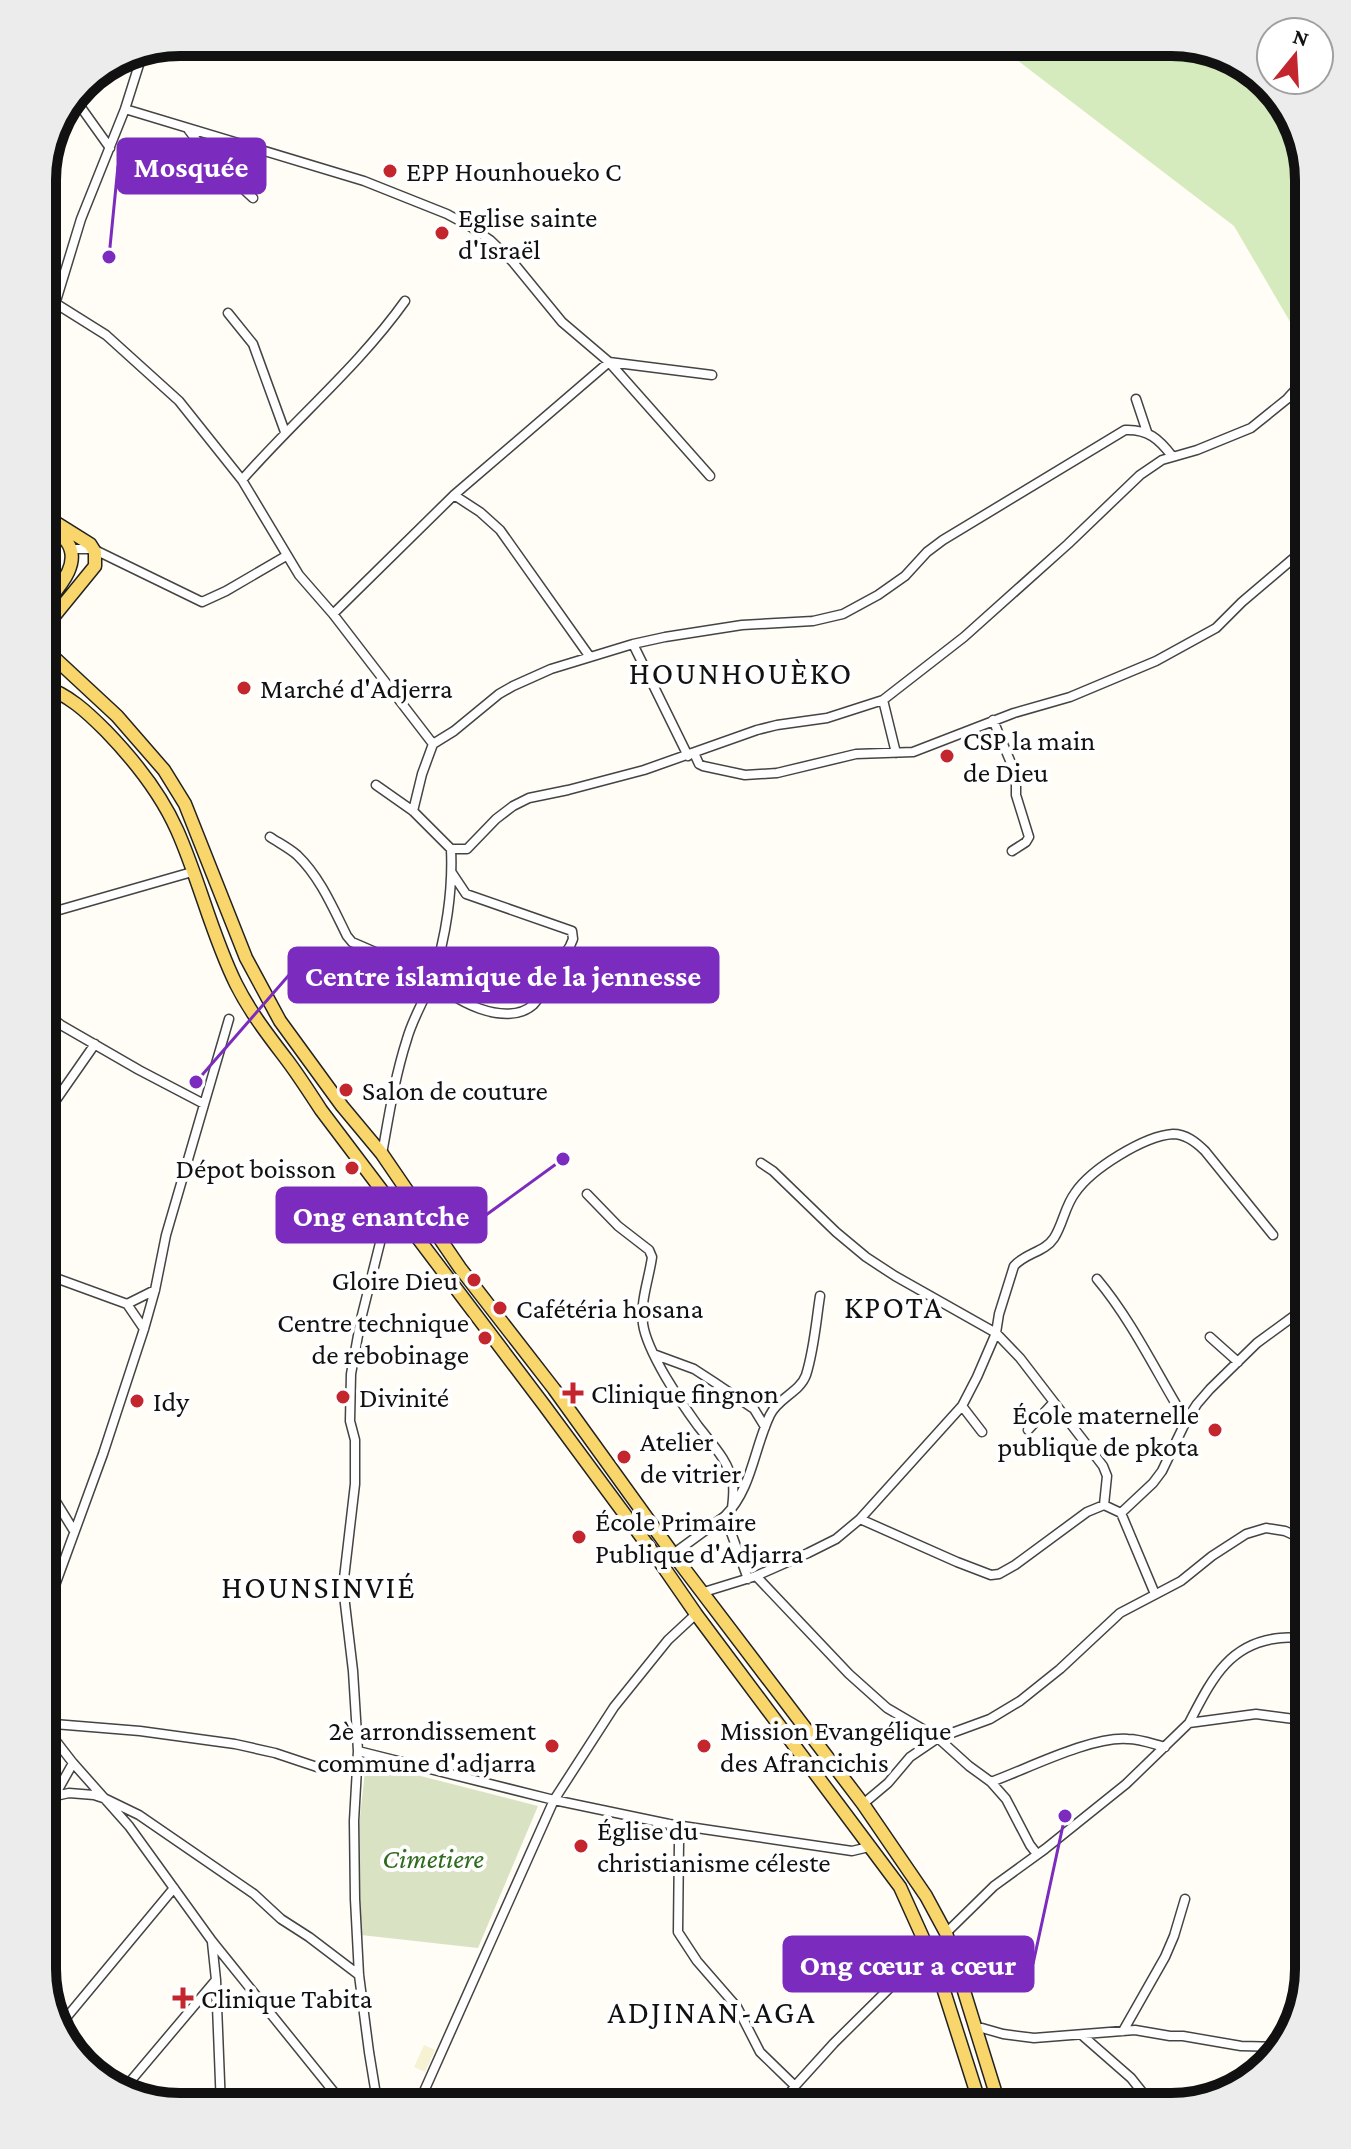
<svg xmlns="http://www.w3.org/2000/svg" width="1351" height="2149" font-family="'Crimson Pro',serif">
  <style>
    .farmland { fill: #f6f3d4 }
    .green { fill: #d5ebbd }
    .cemetery { fill: #d9e3c4 }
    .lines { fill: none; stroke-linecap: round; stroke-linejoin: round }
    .street-casing { stroke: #444; stroke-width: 11 }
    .primary-casing { stroke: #222; stroke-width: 15 }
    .street { stroke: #fff; stroke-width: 8 }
    .primary { stroke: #f9d66b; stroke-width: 12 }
    .poi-dot { fill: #c4262e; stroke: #fff; stroke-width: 3 }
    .labels { text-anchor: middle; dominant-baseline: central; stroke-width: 8; stroke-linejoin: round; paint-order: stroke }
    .poi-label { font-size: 28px; fill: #111; stroke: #fff; text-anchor: start }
    .park-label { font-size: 28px; font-style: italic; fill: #2f6b1f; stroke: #fff }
    .quarter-label { font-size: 32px; letter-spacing: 2px; fill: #111; stroke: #fff }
    .rim { fill: none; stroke: #111; stroke-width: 10 }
    .leader { fill: none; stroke: #7b2cbf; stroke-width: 3 }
    .callout-dot { fill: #7b2cbf; stroke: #fff; stroke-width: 3 }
    .callout { fill: #7b2cbf; stroke: #7b2cbf; stroke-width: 3 }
    .callout-label { font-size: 30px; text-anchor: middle; font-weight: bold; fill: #fff }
  </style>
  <rect width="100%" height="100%" fill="#fffdf5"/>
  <path class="farmland" d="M424,2045l11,5 -10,22 -11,-5z"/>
  <path class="green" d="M1181,42l66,23 48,54 14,61v174l-75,-128 -238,-182z"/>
  <path class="cemetery" d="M366,1762l172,44 -60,142 -117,-13 -3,-100z"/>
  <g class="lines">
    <g class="street-casing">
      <path id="street" d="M75,99l35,49
        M125,109l239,72 83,33 24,13 19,13 22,21 50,61 47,40 101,114
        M188,129l21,28 44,41
        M42,291l13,12 51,32 73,66 63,79 57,95 34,39 100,130
        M228,313l25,31 32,88
        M42,347l39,-128 44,-110 18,-57
        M1136,399l11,33
        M242,480c53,-61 116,-113 163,-179
        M454,495l26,17 20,18 90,127
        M70,549h23l109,53 24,-11 60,-35
        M333,614l121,-119 155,-133 103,13
        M633,644l55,112
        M883,700l13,53
        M993,720l23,55v20l13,42 -3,5 -14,9
        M694,753l5,11 4,2 42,9 32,-2 79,-19 57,-2 101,-39 56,-16 86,-36 60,-33 26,-26 53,-45
        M376,785l37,26 38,38h16l29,-30 17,-13 16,-8 39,-8 76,-20 113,-40 20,-5 50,-7 56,-18 81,-63 104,-93 72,-69 22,-15 35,-10 54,-22 36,-29 20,-22
        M413,811l9,-37 11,-30 21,-13 45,-37 14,-8 38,-17 82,-25 32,-7 77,-12 71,-4 30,-7 35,-19 27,-19 22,-24 16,-12 182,-110c23,-1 34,9 47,26
        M270,837c9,6 19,11 27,18 23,22 36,53 50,81l5,6 81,35c17,24 74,51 100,28 12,-12 26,-43 37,-59l3,-7 -1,-8 -106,-37 -14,-21
        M42,915l150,-43
        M42,1010l19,15 78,45 65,34
        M42,1120l53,-76
        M382,1154c7,-39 13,-78 25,-115 6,-22 19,-41 26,-62 13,-40 20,-87 18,-128
        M761,1163l12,8 63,61 30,25 29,19 101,57 24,25 83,108 4,10 -3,29
        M587,1194l31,32 31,24 3,7c-3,22 -12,44 -9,67 4,28 38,79 55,102 14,18 31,35 35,58 1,8 0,16 -1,24
        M42,1273l85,31 17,25
        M1097,1279c36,43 60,95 89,142
        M127,1304l28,-14
        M1210,1337l28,25
        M656,1355l38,14 20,13 40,27 11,18
        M962,1406l20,26
        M1028,1430l25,-27
        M42,1484l13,16 19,31
        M1104,1505l17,8 34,81
        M1121,1513l32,-30 9,-12 24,-50 11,-17 13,-15 47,-46 52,-38
        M725,1516l23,63
        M860,1519l97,43 34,13 8,-1 16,-9 72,-53 17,-7
        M1296,1536l13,-1
        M673,1554l52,-38c27,-27 29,-68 45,-101 8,-17 30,-23 36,-40 8,-25 10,-53 14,-79
        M756,1576l93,98 38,34 51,30 31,28 22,16 15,17 24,46 7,9
        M704,1592l52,-16 52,-23 28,-14 24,-20 102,-113 15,-29 19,-44 3,-19 15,-48c11,-13 31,-14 40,-28 9,-14 11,-32 21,-45 16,-24 69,-57 98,-59 13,0 23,8 32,17l68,84
        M42,1621l61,-167 41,-125 11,-39 11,-55 63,-216
        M42,1723l31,40 56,63 83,115 134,166
        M42,1723l98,8 95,13 40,9 42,14h14l27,-5
        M1189,1723c22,-42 39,-80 91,-85 11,-1 20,-1 29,7
        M358,1751l196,49 115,24 183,27 17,-4
        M991,1782c36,-13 100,-46 137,-43 12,0 25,5 37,8
        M42,1799l27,-6 25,2 12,4 33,16 115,79 27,25 28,18 50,38
        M863,1804l25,-21 22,-26 28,-19 52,-19 30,-18 40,-32 60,-56 61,-32 31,-25 34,-22 20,-6 19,3 11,5 13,11
        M42,1813l13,-18 18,-32
        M669,1824l10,18 -1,90 19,29 40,46 23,45 35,34
        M946,1933l48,-47 51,-37 81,-65 63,-61 67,-9 38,5 15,-2
        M212,1942l4,38 5,127
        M974,2029l8,-1 21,6 31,4 101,-8 35,6h13l58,10 43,1
        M56,2030l118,-142
        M1123,2031l42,-74 9,-21 11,-37
        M1083,2036l48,42 23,29
        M123,2090l92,-109
        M378,2107l-9,-55 -10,-77 -4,-76 -1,-78 4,-70 -5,-80 -10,-84 12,-103v-44l-5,-19 1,-47 10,-55 25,-100 10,-10
        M417,2107l137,-307 60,-93 54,-67 28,-26
        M780,2107l15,-21 39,-43 95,-94"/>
    </g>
    <g class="primary-casing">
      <path id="primary" d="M42,608c13,-17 41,-43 25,-66 -5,-7 -12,-13 -17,-19
        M42,636l13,-21 40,-49v-14l-5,-8 -48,-30
        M42,642l5,9 70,65 47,54 21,34 61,154 34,63 62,85 40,48 78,114 94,121 119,165 190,250 63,92 20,37 54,174
        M42,676l6,-13 -1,-12
        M42,686c26,8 45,26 64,45 29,30 54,61 71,99 22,49 35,106 59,154 14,28 32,51 51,76 12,16 23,33 34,50l223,295 116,157 36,52 204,273 37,82 44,138"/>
    </g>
    <use href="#street" class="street"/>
    <use href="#primary" class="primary"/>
  </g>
  <g class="poi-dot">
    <circle cx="390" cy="171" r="8"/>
    <circle cx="442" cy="233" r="8"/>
    <circle cx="244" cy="688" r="8"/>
    <circle cx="947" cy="756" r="8"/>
    <circle cx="346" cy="1090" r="8"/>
    <circle cx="352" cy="1168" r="8"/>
    <circle cx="474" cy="1280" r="8"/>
    <circle cx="500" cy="1308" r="8"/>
    <circle cx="485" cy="1338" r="8"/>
    <path d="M569 1381h8v8h8v8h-8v8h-8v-8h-8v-8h8z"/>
    <circle cx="343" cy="1397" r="8"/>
    <circle cx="137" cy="1401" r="8"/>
    <circle cx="1215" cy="1430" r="8"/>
    <circle cx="624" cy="1457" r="8"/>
    <circle cx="579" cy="1537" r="8"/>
    <circle cx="552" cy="1746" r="8"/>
    <circle cx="704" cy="1746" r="8"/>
    <circle cx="581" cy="1846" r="8"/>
    <path d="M179 1986h8v8h8v8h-8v8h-8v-8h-8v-8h8z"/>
  </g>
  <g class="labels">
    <g class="poi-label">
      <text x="406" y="171">EPP Hounhoueko C</text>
      <text x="458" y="217">Eglise sainte<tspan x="458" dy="32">d'Israël</tspan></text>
      <text x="260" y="688">Marché d'Adjerra</text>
      <text x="963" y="740">CSP la main<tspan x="963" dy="32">de Dieu</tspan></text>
      <text x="362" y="1090">Salon de couture</text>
      <text x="336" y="1168" text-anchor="end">Dépot boisson</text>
      <text x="458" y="1280" text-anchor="end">Gloire Dieu</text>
      <text x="516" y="1308">Cafétéria hosana</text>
      <text x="469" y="1322" text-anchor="end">Centre technique<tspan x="469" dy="32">de rebobinage</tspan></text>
      <text x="591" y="1393">Clinique fingnon</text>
      <text x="359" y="1397">Divinité</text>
      <text x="153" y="1401">Idy</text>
      <text x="1199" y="1414" text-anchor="end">École maternelle<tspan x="1199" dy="32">publique de pkota</tspan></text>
      <text x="640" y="1441">Atelier<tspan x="640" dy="32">de vitrier</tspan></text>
      <text x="595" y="1521">École Primaire<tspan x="595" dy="32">Publique d'Adjarra</tspan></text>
      <text x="536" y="1730" text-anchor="end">2è arrondissement<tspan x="536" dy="32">commune d'adjarra</tspan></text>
      <text x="720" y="1730">Mission Evangélique<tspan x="720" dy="32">des Afrancichis</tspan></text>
      <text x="597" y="1830">Église du<tspan x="597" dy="32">christianisme céleste</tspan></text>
      <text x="201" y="1998">Clinique Tabita</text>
    </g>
    <g class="park-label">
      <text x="433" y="1858">Cimetiere</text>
    </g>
    <g class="quarter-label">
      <text x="741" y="673">HOUNHOUÈKO</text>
      <text x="894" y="1307">KPOTA</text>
      <text x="319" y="1587">HOUNSINVIÉ</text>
      <text x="712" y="2012">ADJINAN-AGA</text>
    </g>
  </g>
  <path d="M0 0H1351V2149H0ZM180 56H1171A124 124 0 0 1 1295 180V1969A124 124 0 0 1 1171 2093H180A124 124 0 0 1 56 1969V180A124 124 0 0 1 180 56Z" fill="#ececec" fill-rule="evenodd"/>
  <path class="rim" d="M180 56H1171A124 124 0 0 1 1295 180V1969A124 124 0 0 1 1171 2093H180A124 124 0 0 1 56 1969V180A124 124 0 0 1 180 56Z"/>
  <path class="leader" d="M109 257L118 166M196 1082L289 975M563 1159L486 1215M1065 1816L1033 1964"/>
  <g class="callout-dot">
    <circle cx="109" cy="257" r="8"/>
    <circle cx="196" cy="1082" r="8"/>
    <circle cx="563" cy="1159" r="8"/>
    <circle cx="1065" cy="1816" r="8"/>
  </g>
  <g class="callout">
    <rect x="118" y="139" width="147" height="54" rx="8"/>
    <rect x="289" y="948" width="429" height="54" rx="8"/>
    <rect x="277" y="1188" width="209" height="54" rx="8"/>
    <rect x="784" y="1937" width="249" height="54" rx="8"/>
  </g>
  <g class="callout-label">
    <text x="191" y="177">Mosquée</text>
    <text x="503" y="986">Centre islamique de la jennesse</text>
    <text x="381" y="1226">Ong enantche</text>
    <text x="908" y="1975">Ong cœur a cœur</text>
  </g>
  <g transform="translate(1295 56) rotate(18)"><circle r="38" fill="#ffffff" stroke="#a0a0a0" stroke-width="2"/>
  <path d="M0-6L14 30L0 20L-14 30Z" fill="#c4262e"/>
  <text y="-12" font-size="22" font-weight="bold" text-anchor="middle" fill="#111111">N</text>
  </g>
</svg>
